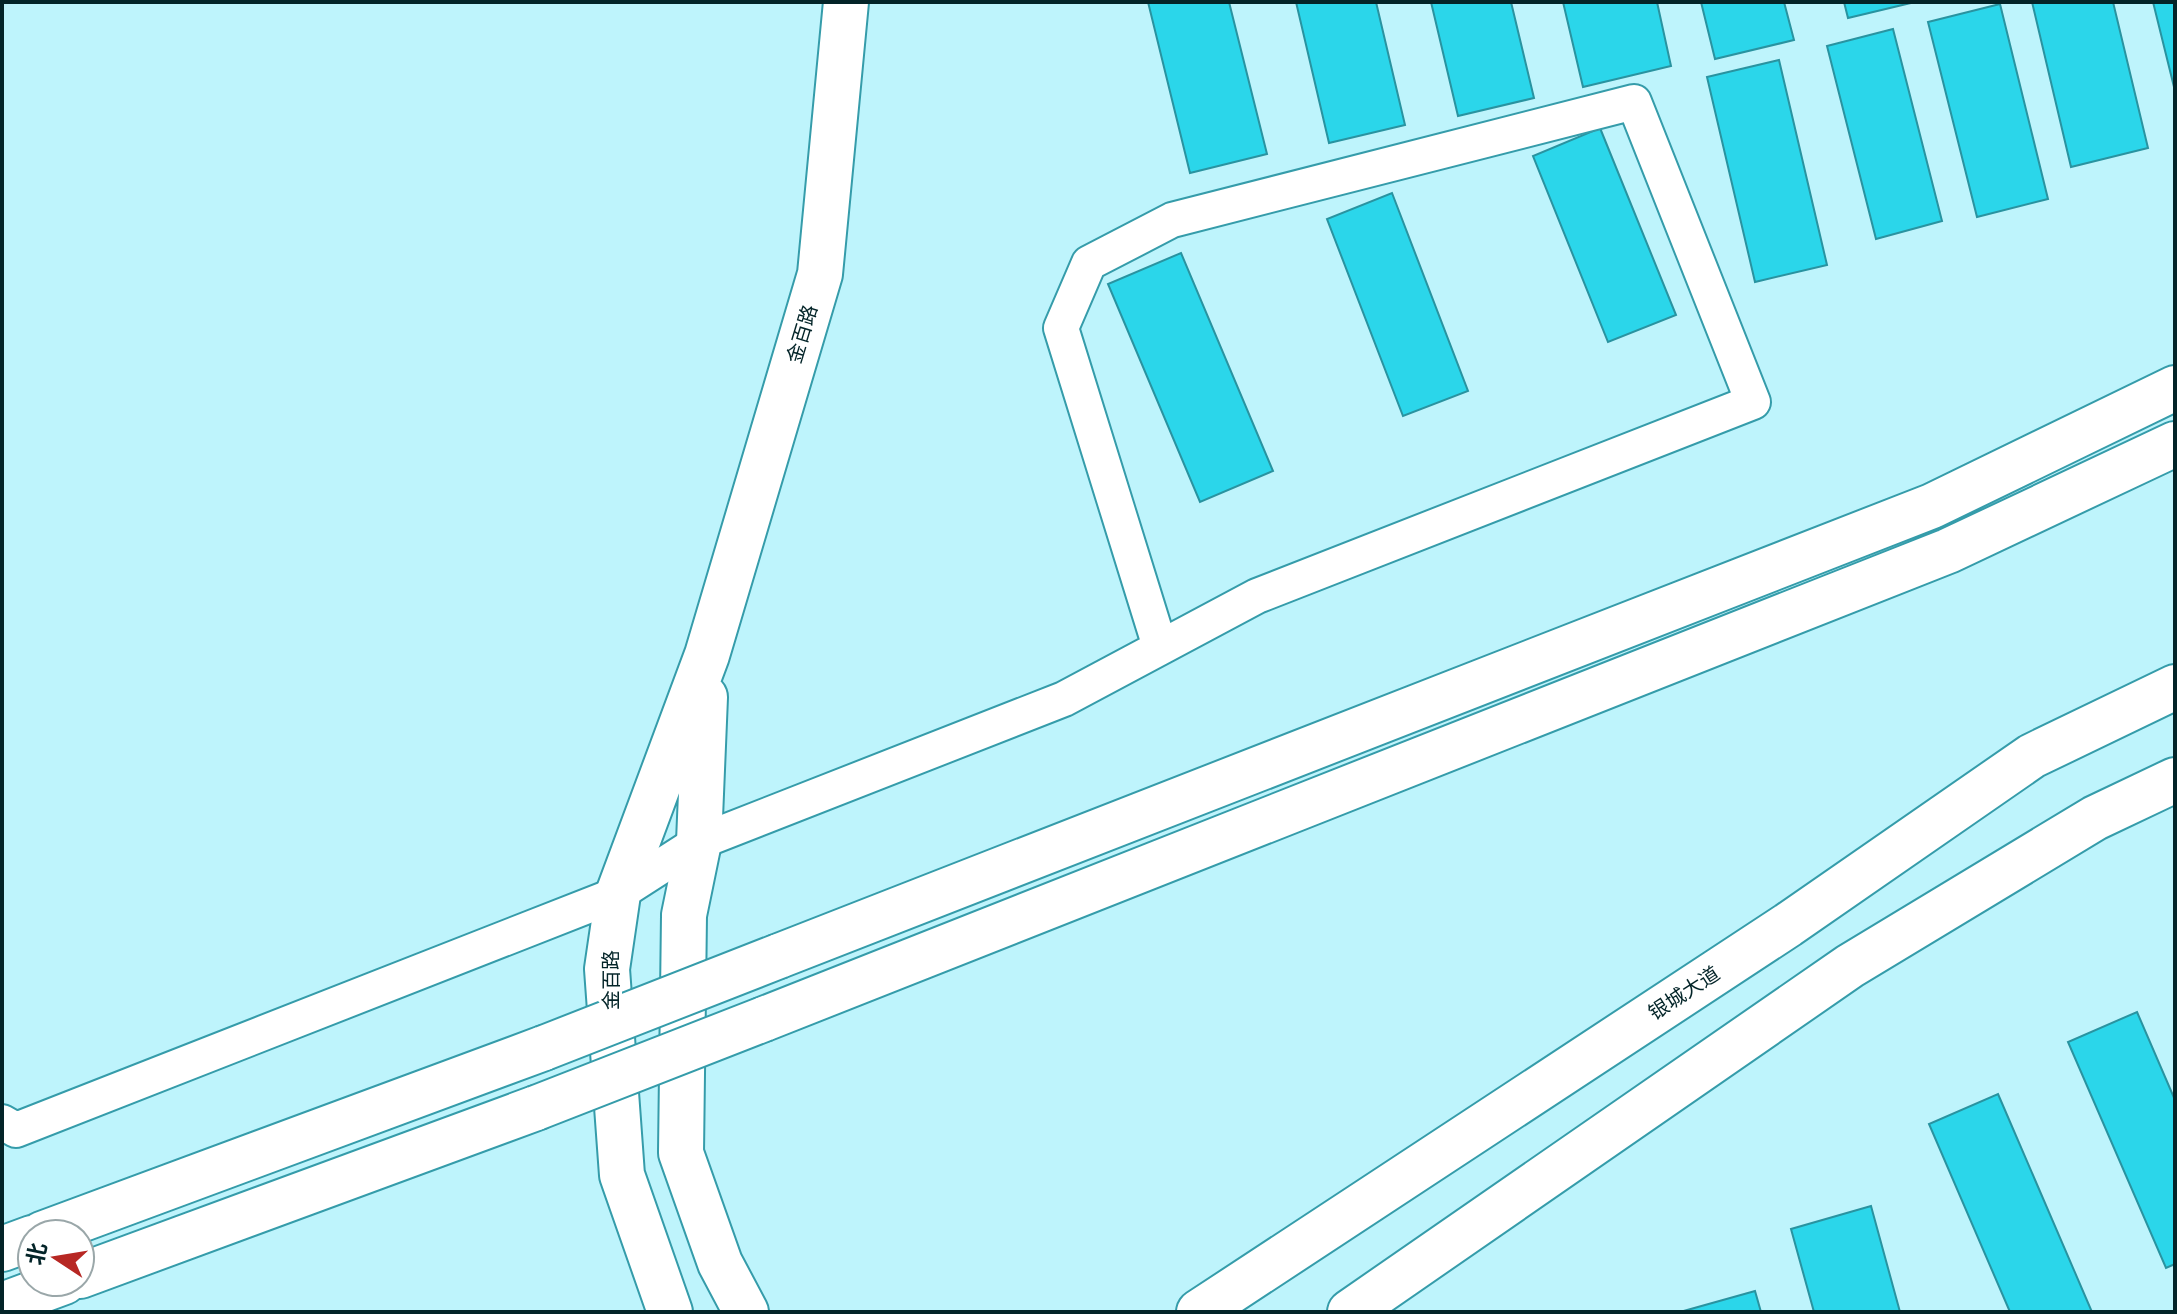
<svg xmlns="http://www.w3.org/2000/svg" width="2177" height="1314" font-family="Bitter,'Noto Sans SC',serif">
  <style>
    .building { fill: #2bd6ea; stroke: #2993a0; stroke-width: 2 }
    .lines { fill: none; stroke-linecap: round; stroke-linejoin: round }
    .minor-casing { stroke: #359caa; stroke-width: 38 }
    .major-casing { stroke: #359caa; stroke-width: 48 }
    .highway-casing { stroke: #359caa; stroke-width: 48 }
    .minor { stroke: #fff; stroke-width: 34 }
    .major { stroke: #fff; stroke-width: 44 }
    .highway { stroke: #fff; stroke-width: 44 }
    .highway-bridge-casing { stroke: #359caa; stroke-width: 48; stroke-linecap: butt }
    .highway-bridge { stroke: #fff; stroke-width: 44 }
    .labels { text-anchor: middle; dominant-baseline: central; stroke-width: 6; stroke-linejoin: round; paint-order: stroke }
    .street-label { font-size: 20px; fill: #032428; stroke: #fff }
  </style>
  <rect width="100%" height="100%" fill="#bef4fc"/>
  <path class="building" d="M1148,2h81l38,152 -77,19z
    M1296,2h80l29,123 -76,18z
    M1431,2h80l23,96 -76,18z
    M1563,2h94l14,64 -88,21z
    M1701,2h83l10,38 -79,19z
    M1844,2h71l-67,16z
    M2032,2h81l35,146 -77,19z
    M2153,2h22v89z
    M2000,4l48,195 -71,18 -49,-195z
    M1893,29l49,192 -66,18 -49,-193z
    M1779,60l48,205 -72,17 -48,-205z
    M1600,128l76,187 -68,27 -75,-186z
    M1392,193l76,198 -65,25 -76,-197z
    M1181,253l92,218 -73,31 -92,-218z
    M2137,1012l38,88v164l-9,4 -98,-226z
    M1998,1094l94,218h-82l-81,-188z
    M1871,1206l29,106h-86l-23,-83z
    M1755,1291l6,21h-81z"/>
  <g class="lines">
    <g class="minor-casing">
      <path id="minor" d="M2,1122l14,8 602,-236 81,-52 365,-143 193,-103 496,-194 -119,-300 -462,118 -83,43 -28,65 99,319"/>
    </g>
    <g class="major-casing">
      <path id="major" d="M705,697l-6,145 -15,73 -3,238 39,110 26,49
        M670,1312l-48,-137 -15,-206 11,-75 89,-239 113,-381 26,-272
        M1199,1312l589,-387 244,-169 143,-69
        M1350,1312l500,-346 245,-148 80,-38"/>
    </g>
    <g class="highway-casing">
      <path id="highway" d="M779,956l1153,-450 243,-118
        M764,1019l1184,-468 227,-107
        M42,1234l502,-186
        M2,1249l30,-11
        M80,1276l456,-168
        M2,1305l62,-23"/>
    </g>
    <use href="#minor" class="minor"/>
    <use href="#major" class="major"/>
    <use href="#highway" class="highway"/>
    <g class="highway-bridge-casing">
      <path id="highway-bridge" d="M544,1048l235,-92
        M536,1108l228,-89"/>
    </g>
    <use href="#highway-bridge" class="highway-bridge"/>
  </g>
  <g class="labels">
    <g class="street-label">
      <text transform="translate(802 334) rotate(-73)">金百路</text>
      <text transform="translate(611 980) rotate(-90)">金百路</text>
      <text transform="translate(1684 993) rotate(-33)">银城大道</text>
    </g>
  </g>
  <rect width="2177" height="1314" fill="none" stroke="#032428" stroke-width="8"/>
  <g transform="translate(56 1258) rotate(282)"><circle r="38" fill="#ffffff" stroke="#9aa7a9" stroke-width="2"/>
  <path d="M0-6L14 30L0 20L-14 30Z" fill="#b72723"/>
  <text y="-12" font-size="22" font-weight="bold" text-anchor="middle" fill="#032428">北</text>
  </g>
</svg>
